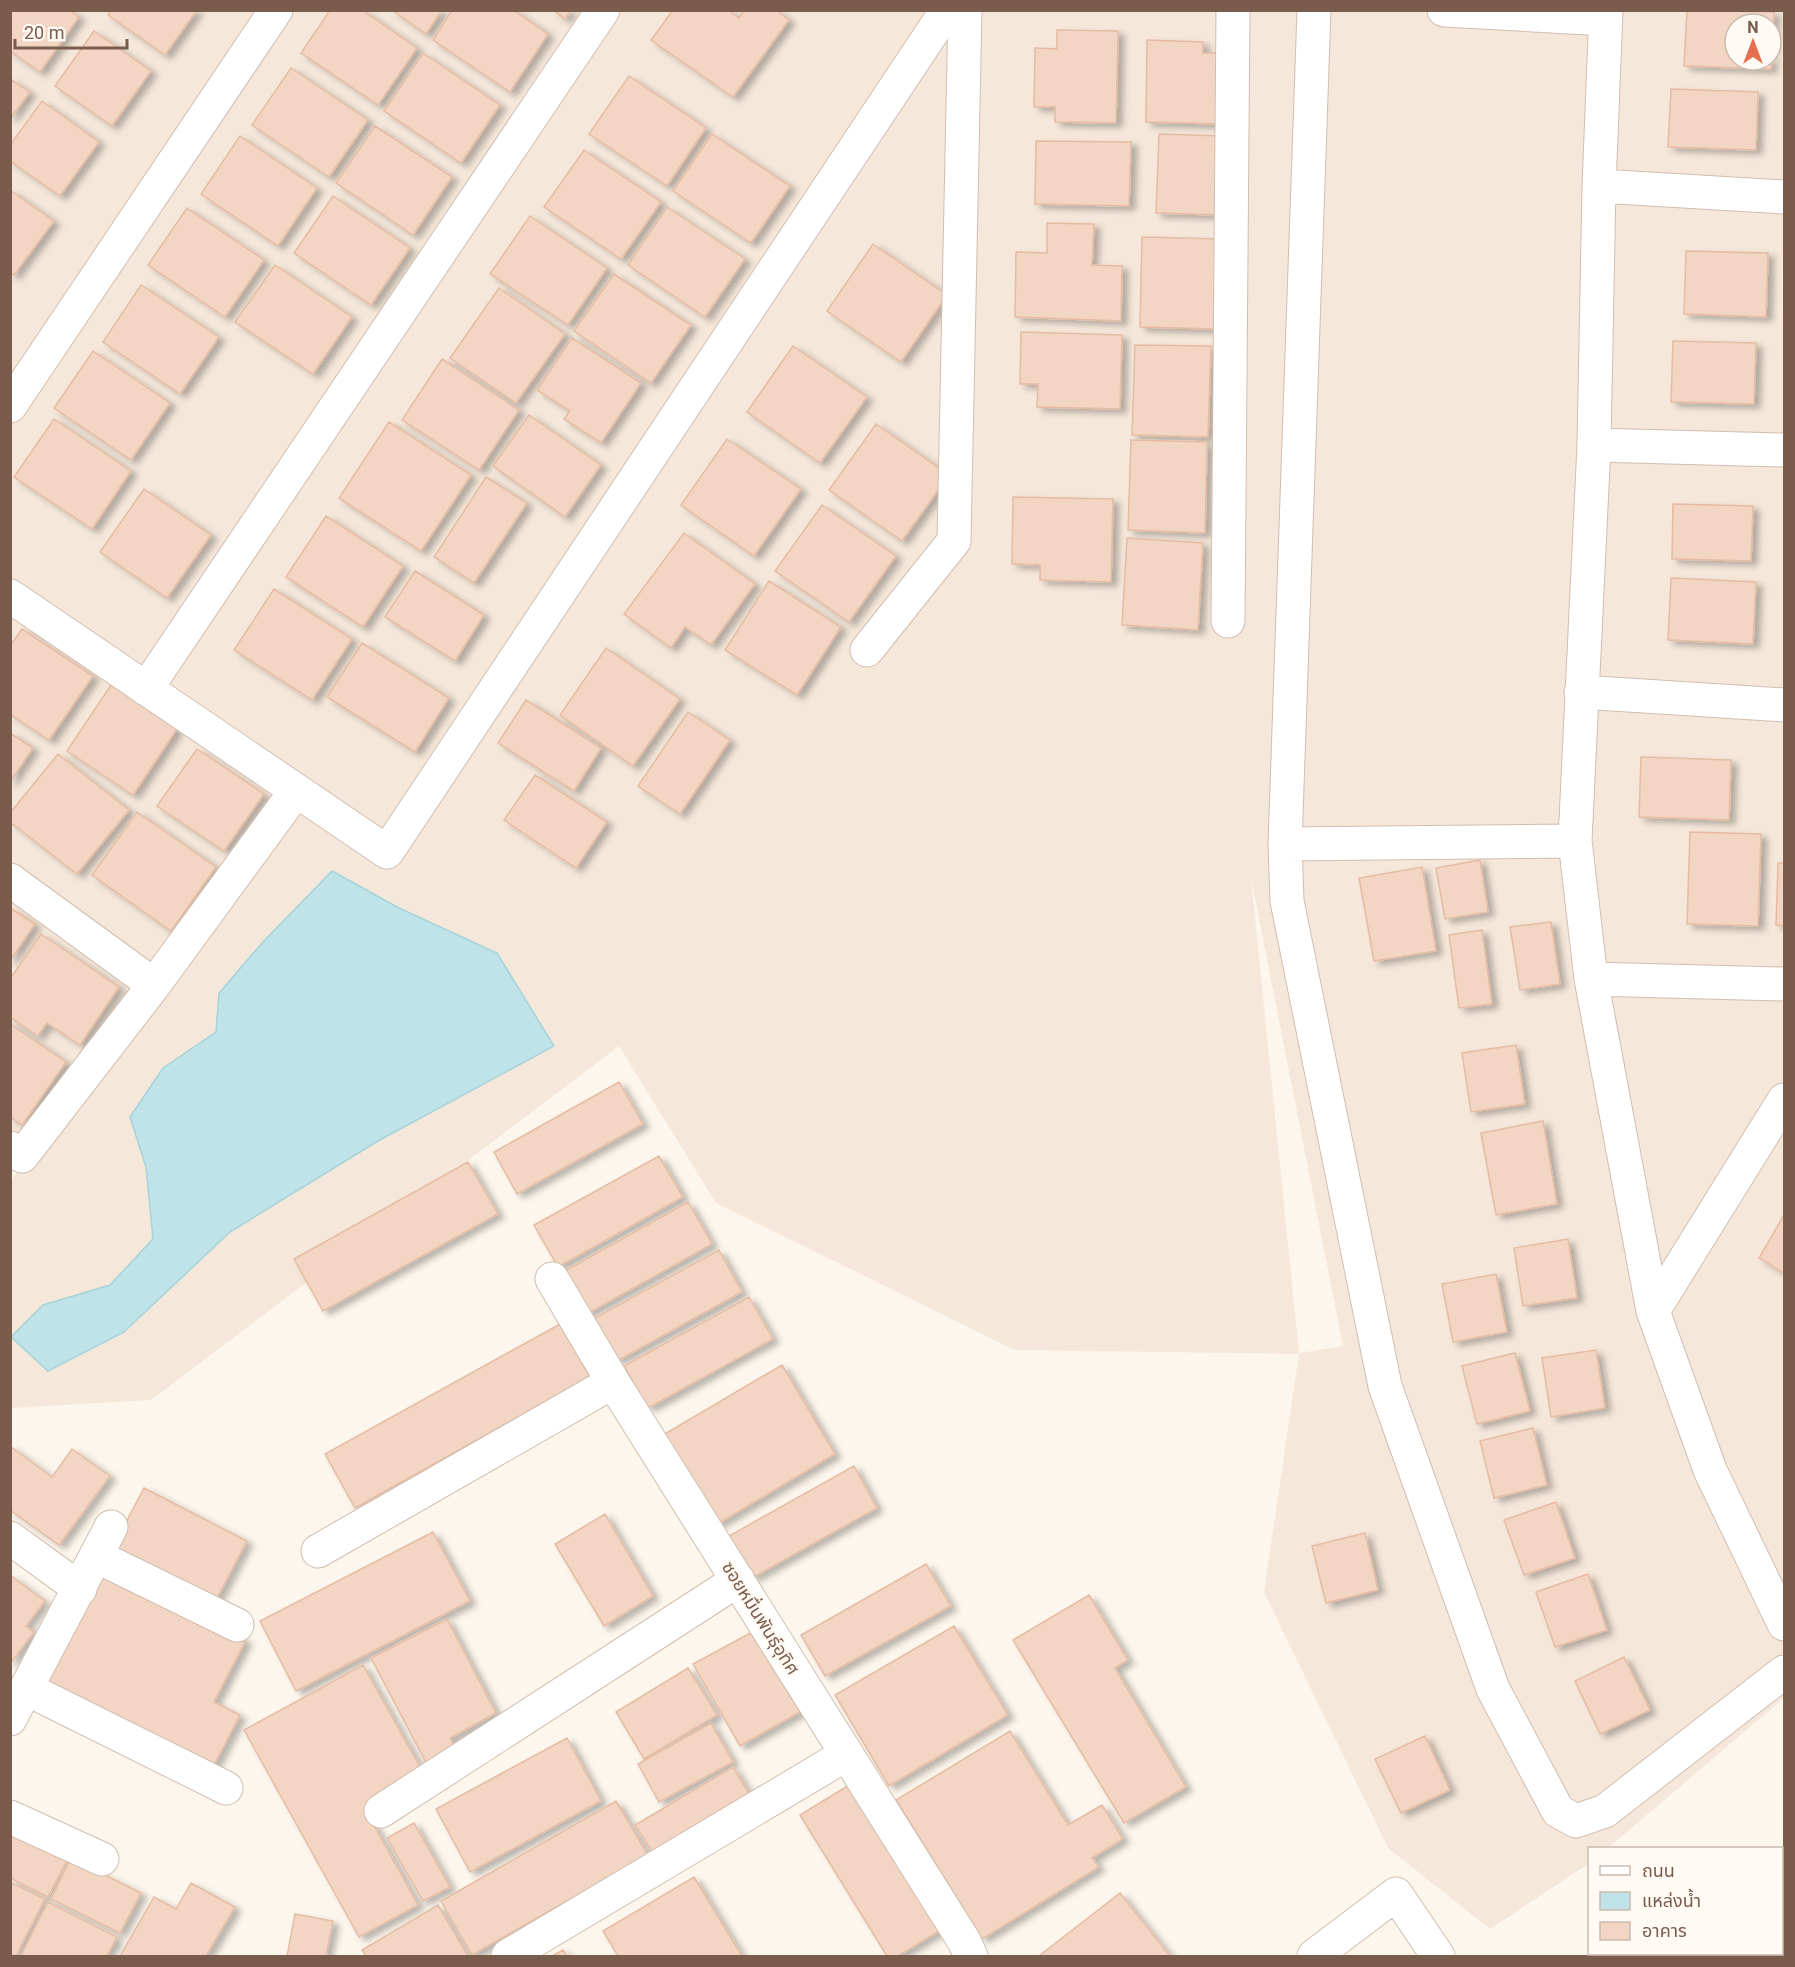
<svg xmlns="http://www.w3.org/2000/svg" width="1795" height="1967" font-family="Roboto,'Noto Sans Thai',sans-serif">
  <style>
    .residential { fill: #f5e8da; fill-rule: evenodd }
    .water { fill: #bfe3e8; stroke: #a5d3da; stroke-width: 1.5 }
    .building { fill: #f3d5c3; stroke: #e6bba3; stroke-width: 1.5; fill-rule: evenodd; filter: url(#shadow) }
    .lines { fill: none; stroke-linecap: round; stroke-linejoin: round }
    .minor-casing { stroke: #d1beb0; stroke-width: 35 }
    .minor { stroke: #fff; stroke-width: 33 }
    .labels { text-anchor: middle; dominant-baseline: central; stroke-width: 5; stroke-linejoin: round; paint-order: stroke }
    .street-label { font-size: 18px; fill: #7a5c4d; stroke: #fffaf3 }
  </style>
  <defs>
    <filter id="shadow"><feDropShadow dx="6" dy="4" stdDeviation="3" flood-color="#0004"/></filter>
  </defs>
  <rect width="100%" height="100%" fill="#fdf6ec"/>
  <path class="residential" d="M11,11h1773v1687l-176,150h-18l-1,15 -99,66 -102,-81 -124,-256 35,-238 -284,-4 -299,-147 -97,-157 -468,354 -140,8 -1,-226 8,-12 -8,-6zM1735,24h36v36h-36zM1251,878l92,468 -43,7h-1z"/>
  <path class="water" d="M332,871l67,37 98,45 57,93 -176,95 -148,91 -106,100 -76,39 -37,-34 32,-32 67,-20 43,-46 -7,-72 -16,-50 33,-49 53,-36 3,-39 43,-50z"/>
  <path class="building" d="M10,10h59l10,7 -39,55 -30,-21z
    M111,10h86l-32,45 -57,-40z
    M330,10h32l55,38 -39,57 -77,-52z
    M392,10h50l-16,24z
    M452,10h61l35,24 -38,58 -77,-52z
    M553,10h18l-6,9z
    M673,10h55l11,8 5,-8h32l13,10 -56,77 -82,-57z
    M1687,10l87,2 -3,57 -87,-3zM1735,24h36v36h-36z
    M1057,30l61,1 -2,92 -61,-1v-15h-21l1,-59 22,1z
    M94,31l57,40 -39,55 -57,-40z
    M1147,40l56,2v11h20l-1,71 -76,-2z
    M423,53l77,52 -39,58 -77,-52z
    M291,68l77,52 -39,57 -77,-52z
    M629,76l77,52 -39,58 -78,-52z
    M10,79l20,13 -20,27z
    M1671,89l87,3 -2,58 -88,-3z
    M42,101l57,41 -39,54 -50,-35v-16z
    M375,126l77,51 -39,58 -77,-52z
    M712,134l78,52 -39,57 -78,-52z
    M1159,134l63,2 -3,79 -63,-2z
    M240,136l77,52 -39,58 -77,-52z
    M1036,141l95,1 -2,64 -94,-2z
    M584,150l77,52 -40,57 -77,-52z
    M10,190l44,31 -40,54 -4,-2z
    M333,196l77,52 -39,57 -77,-52z
    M667,207l78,52 -40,58 -77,-52z
    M187,208l77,52 -39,57 -77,-52z
    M530,216l77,52 -39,57 -78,-51z
    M1047,223l47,1 -2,41 30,1 -1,55 -106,-4 1,-65 31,1z
    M1142,237l77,2 -3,90 -76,-2z
    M873,244l74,51 -46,67 -74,-51z
    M1686,251l82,2 -2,64 -82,-3z
    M275,265l77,52 -39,57 -78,-52z
    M614,274l77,51 -40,58 -77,-52z
    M141,285l78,52 -39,57 -77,-52z
    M499,288l66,46 -49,69 -66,-45z
    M1021,332l101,3 -2,74 -83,-2 1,-23h-18z
    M572,338l69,45 -40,60 -37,-24 6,-8 -33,-21z
    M1673,341l83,2 -2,61 -83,-2z
    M1135,345l76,1 -3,91 -76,-2z
    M793,346l74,51 -47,66 -73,-51z
    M93,351l77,52 -39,57 -77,-52z
    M442,359l77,51 -40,60 -77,-50z
    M529,415l72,50 -36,52 -72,-51z
    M54,419l77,52 -39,58 -78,-52z
    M389,422l82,53 -50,76 -82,-53z
    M876,424l73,51 -47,66 -73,-51z
    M727,439l74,50 -47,67 -73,-51z
    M1131,440l76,2 -2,91 -77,-3z
    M486,477l41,26 -53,80 -40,-26z
    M144,489l67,46 -44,63 -67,-46z
    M1013,497l100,2 -2,83 -71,-2v-15l-28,-1z
    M1673,504l80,2 -2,55 -79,-2z
    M822,505l74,51 -47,66 -74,-51z
    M326,516l77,50 -40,61 -77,-50z
    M684,533l71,51 -44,61 -26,-18 -14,21 -47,-34z
    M1127,538l76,5 -5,87 -76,-5z
    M415,571l69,44 -29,46 -70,-44z
    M1671,578l85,4 -3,62 -85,-4z
    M769,581l72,46 -44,68 -72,-45z
    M274,589l78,50 -40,61 -78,-50z
    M22,629l71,47 -44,64 -39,-26v-68z
    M362,643l87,55 -34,54 -88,-55z
    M606,648l74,51 -47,67 -73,-51z
    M111,685l66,44 -44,66 -66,-44z
    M526,700l75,48 -27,43 -76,-48z
    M688,712l42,28 -50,74 -42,-28z
    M10,733l23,15 -23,34z
    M197,749l67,45 -40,57 -67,-45z
    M58,754l71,56 -52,64 -67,-52v-9z
    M1641,757l90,3 -2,60 -90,-3z
    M535,775l72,47 -31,46 -72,-48z
    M137,812l79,55 -45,64 -79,-56z
    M1690,832l71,2 -3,92 -71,-2z
    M1480,860l8,52 -43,7 -9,-51z
    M1778,863h6v63l-8,-1z
    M1422,867l14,84 -62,10 -15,-83z
    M10,908l25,16 -25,37z
    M1551,922l9,62 -40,6 -10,-63z
    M1482,930l10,74 -33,4 -10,-73z
    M41,934l78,53 -39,58 -33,-22 -9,13 -28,-19v-38z
    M10,1024l56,38 -44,63 -12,-8z
    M1516,1045l9,59 -54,8 -9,-59z
    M619,1082l24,42 -126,70 -23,-42z
    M1543,1121l14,83 -61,11 -15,-82z
    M659,1156l24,41 -125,70 -24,-42z
    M468,1162l30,52 -175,97 -29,-52z
    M688,1202l24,42 -125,70 -24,-42z
    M1784,1215v58l-25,-15z
    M1568,1239l9,59 -54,8 -9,-58z
    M719,1250l23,42 -125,69 -24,-42z
    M1496,1274l11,58 -54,10 -11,-58z
    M749,1297l24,42 -125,69 -24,-42z
    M560,1324l30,53 -235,131 -30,-54z
    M1596,1350l9,58 -54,9 -9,-59z
    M1515,1353l15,58 -53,13 -15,-58z
    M782,1365l53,89 -119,71 -53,-90z
    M1533,1428l14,57 -53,13 -14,-57z
    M10,1446l42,31 20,-28 38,27 -51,69 -49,-35z
    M854,1466l23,42 -125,70 -23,-42z
    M144,1488l103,53 -31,59 -103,-53z
    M1556,1502l19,56 -51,17 -20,-55z
    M605,1514l48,82 -49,30 -49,-82z
    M433,1532l37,69 -174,90 -36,-70z
    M1365,1533l13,57 -52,13 -14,-57z
    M926,1564l25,42 -126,70 -24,-41z
    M104,1567l142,73 -32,62 26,13 -27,52 -168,-86z
    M1588,1574l19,56 -52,17 -19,-55z
    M10,1575l35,26 -19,25 8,6 -24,32z
    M1089,1595l39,65 -13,8 71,119 -62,36 -111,-183z
    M447,1619l49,94 -46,25 8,15 -29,15 -58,-110z
    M954,1626l54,89 -119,71 -54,-91z
    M754,1631l46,81 -60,34 -47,-82z
    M1624,1657l26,53 -50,24 -25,-53z
    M363,1665l62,111 -60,33 53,96 -59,32 -115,-207z
    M688,1668l29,47 -73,44 -28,-47z
    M711,1723l22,39 -74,40 -21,-38z
    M1010,1731l58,94 34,-20 21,34 -31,19 7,9 -117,72 -86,-139z
    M1425,1736l25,54 -49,23 -26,-54z
    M567,1738l34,63 -131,71 -34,-63z
    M733,1767l20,33 -97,58 -21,-33z
    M849,1785l90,146 -41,25h-11l-87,-141z
    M616,1801l32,54 -176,100 -31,-54z
    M414,1823l36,64 -27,14 -36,-63z
    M10,1827l59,30 -21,40 -38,-19z
    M71,1858l70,35 -21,40 -69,-34z
    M694,1877l48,79h-124l-15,-25z
    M10,1882l35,17 -29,57 -6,-2z
    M191,1883l44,24 -29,49h-86l34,-59 22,12z
    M1120,1893l50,63h-131z
    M48,1902l69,35 -10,19h-86z
    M438,1905l30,51h-102l-4,-6z
    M295,1914l38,7 -7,35h-39z
    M563,1950l4,6h-15z"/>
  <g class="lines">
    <g class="minor-casing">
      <path id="minor" d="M1314,10l-29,834 2,57 98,485 108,303 65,122 18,10 29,-10 179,-139
        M1444,10l161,9
        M1606,10l-7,176 -5,259 -19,396 16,138 62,332 57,159 74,154
        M1599,186l185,11
        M10,406l266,-396
        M1594,445l190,5
        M10,596l377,256 560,-842
        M1228,621l5,-611
        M867,650l87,-109 11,-531
        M146,689l457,-679
        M1581,692l203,13
        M1285,844l290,-3
        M10,880l144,105
        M1591,979l193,5
        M10,1148l12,8 132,-171 142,-194
        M552,1279l61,103 351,559 7,15
        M1653,1311l131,-211
        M10,1538l70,51
        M318,1551l295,-169
        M96,1556l141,69
        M27,1689l199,99
        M10,1719l101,-192
        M381,1811l357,-231
        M10,1817l92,42
        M508,1956l339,-202
        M1314,1956l82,-62 42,62"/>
    </g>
    <use href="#minor" class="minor"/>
  </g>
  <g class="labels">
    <g class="street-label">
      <text transform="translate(761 1618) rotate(58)">ซอยหมื่นพันธุ์อุทิศ</text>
    </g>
  </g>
  <rect width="1795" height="1967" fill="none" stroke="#7a5c4d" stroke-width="24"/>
  <rect x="1588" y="1847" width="195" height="108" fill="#fffaf3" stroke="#cabbb1" stroke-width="1.5"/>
  <rect x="1600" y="1866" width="30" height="9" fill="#ffffff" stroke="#cabbb1" stroke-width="1.5"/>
  <text x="1642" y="1877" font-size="18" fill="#7a5c4d">ถนน</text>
  <rect x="1600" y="1892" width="30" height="18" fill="#bfe3e8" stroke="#cabbb1" stroke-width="1.5"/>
  <text x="1642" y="1907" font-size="18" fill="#7a5c4d">แหล่งน้ำ</text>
  <rect x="1600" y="1922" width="30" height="18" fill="#f3d5c3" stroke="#cabbb1" stroke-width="1.5"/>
  <text x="1642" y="1937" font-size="18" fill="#7a5c4d">อาคาร</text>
  <g transform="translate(1753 42)"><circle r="28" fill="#fffaf3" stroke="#cabbb1" stroke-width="1.5"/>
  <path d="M0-4.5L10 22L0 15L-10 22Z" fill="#e76f51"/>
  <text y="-9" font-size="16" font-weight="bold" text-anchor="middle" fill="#7a5c4d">N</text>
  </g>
  <path d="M15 39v9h112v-9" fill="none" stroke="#7a5c4d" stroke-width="3"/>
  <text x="24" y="39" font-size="18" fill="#7a5c4d" stroke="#fffaf3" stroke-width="4.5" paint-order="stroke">20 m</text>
</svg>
